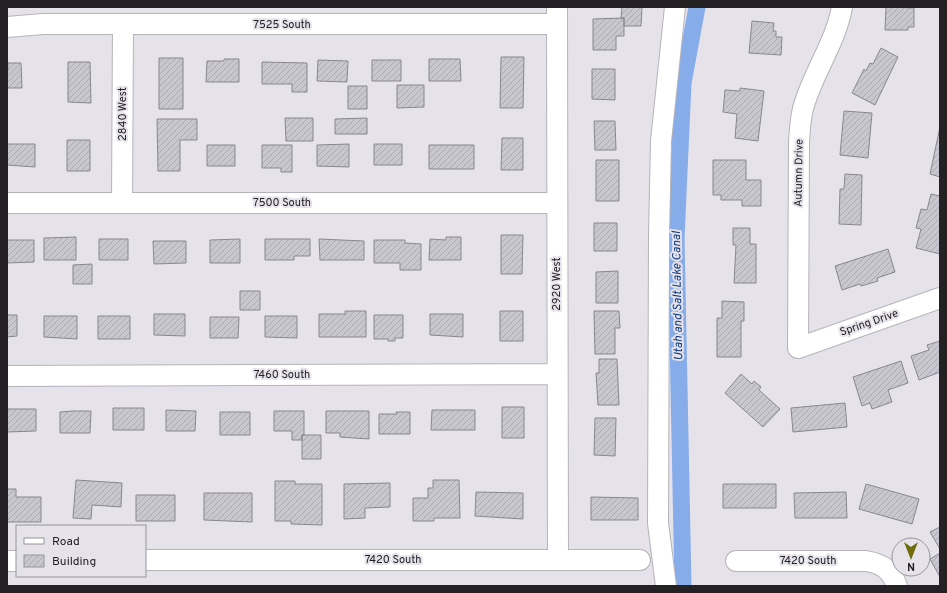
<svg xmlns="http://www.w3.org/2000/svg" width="947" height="593" font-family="Overpass,sans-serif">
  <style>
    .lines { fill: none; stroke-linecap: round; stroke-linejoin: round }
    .canal { stroke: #86ace9; stroke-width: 17 }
    .building { fill: url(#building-hatch); stroke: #88878f }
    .minor-casing { stroke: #b6b3bb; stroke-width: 22 }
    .minor { stroke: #fff; stroke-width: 20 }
    .labels { text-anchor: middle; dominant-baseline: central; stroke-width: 4; stroke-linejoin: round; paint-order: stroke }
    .street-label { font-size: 11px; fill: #232124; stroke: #e5e2ea }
    .water-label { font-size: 12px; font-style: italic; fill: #0c387e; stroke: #e5e2ea }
  </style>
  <defs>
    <pattern id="building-hatch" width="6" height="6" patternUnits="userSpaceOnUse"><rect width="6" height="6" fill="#c8c7d0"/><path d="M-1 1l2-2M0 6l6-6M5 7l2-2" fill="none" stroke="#acabb2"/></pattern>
  </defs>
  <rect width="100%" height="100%" fill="#e5e2ea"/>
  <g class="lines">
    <path class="canal" d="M683,586l-7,-348 7,-155 14,-76"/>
  </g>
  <path class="building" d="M622,7h20l-1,19h-17v-8h-3z
    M886,7l28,1v19h-6v3h-23z
    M624,18v18h-8v14h-23v-31z
    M752,21l22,2 -1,8h3v6h6l-1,18 -32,-2z
    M881,48l17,9 -23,48 -23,-12 12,-24 2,2 4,-8 3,1z
    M501,57h23l-1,51h-23z
    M159,58h24v51h-24z
    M224,59h15v23h-33l1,-21h17z
    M429,59h31l1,22h-32z
    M318,60l30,1 -1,21 -30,-1z
    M372,60h29v21h-29z
    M68,62h22l1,41 -23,-1z
    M262,62l45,1v29h-15v-8h-30z
    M8,63h13l1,25h-15z
    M592,69h23v31l-23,-1z
    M397,85h27v22l-27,1z
    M348,86h19v23h-19z
    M740,88l24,3 -6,50 -23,-3 2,-24 -14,-2 2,-22 15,1z
    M844,111l28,2 -4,45 -28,-3z
    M285,118h28v23h-27z
    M367,118v16h-32v-15z
    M157,119h40v21h-17v31h-22z
    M594,121h21l1,29h-21z
    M940,127v50l-10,-3z
    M502,138h21v32h-22z
    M67,140h23v31h-23z
    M7,144h28v23l-28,-2z
    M349,144v23l-32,-1v-21z
    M374,144h28v21h-28z
    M207,145h28v21h-28z
    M262,145h30v27h-11v-4h-19z
    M429,145h45v24h-45z
    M596,160h23v41h-23z
    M713,160h33v20h15v26h-19v-6h-21v-5h-8z
    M845,174l17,1 -1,50 -22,-1 1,-35h4z
    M931,194l9,2v58l-24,-6 5,-19 -5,-1 5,-19 6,1z
    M594,223h23v28h-23z
    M733,228h17v16h6v39h-22l2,-38h-3z
    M501,235h22l-1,39h-21z
    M76,237v23h-32v-22z
    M446,237h15v23h-32l1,-21 16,1z
    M99,239h29v21h-29z
    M240,239v24h-30v-23z
    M265,239h45v17h-16v4h-29z
    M319,239l45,2v19h-44z
    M7,240h27v22l-27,1z
    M374,240h31v3l16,1v26h-21v-7h-26z
    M153,241h33v22l-32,1z
    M888,249l7,23 -18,6 1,3 -17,5 -1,-2 -18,6 -7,-24z
    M92,264v20h-19v-19z
    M618,271v32h-22v-31z
    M240,291h20v19h-20z
    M722,301l22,1v19h-3v36h-24v-39h5z
    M345,311h21v26h-47v-23h26z
    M500,311h23v30h-23z
    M594,311h25l1,17h-5v26h-20z
    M154,314h31v22l-31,-1z
    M430,314h33v23l-33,-2z
    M7,315h10v21l-10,1z
    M374,315h29v23h-8v3h-7v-2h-14z
    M44,316h33v23l-33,-2z
    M98,316h32v23h-32z
    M265,316h32v22l-32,-1z
    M210,317h29l-1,21h-28z
    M940,341v31l-21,8 -8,-24 18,-6 -2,-5z
    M599,359h18l2,46h-21l-2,-32h3z
    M901,361l7,22 -20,7 4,12 -20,7 -2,-6 -8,3 -9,-29z
    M741,374l11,10 2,-3 7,6 -2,3 21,19 -17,18 -38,-34z
    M845,403l2,24 -54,5 -2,-24z
    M502,407h22v31h-22z
    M113,408h31v22h-31z
    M7,409h29v22l-29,1z
    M166,410l30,1 -1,20h-29z
    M432,410h43v20h-44z
    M72,411h19l-1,22h-30v-21z
    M274,411h30v24h-2v5h-10v-9h-18z
    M326,411h43v28l-29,-2v-4h-14z
    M220,412h30v23h-30z
    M396,412h14v22h-31v-20h18z
    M595,418h21l-1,38 -21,-1z
    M302,435h19v24h-19z
    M76,480l46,3 -1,24 -29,-2 -1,14 -18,-1z
    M433,480h26l1,38h-26v3h-21v-23h15v-10h5z
    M275,481h20v3h27v41l-31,-1v-3h-16z
    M390,483v24l-25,1v10l-21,1v-35z
    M723,484h53v24h-53z
    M866,484l53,15 -7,25 -53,-15z
    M7,489h9v8h25v25h-34z
    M476,492l47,1v26l-48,-3z
    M846,492l1,26h-52l-1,-25z
    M204,493h48v29l-48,-2z
    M136,495h39v26h-39z
    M591,497l47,1v22h-47z
    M940,527v22l-10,-17z
    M940,553v24l-10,-18z"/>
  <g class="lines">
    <g class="minor-casing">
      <path id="minor" d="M557,7l1,553
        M842,7c-6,34 -27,63 -37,95 -5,13 -5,27 -6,40l-1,206 142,-50
        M7,27l36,-3h514
        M7,203h550
        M122,203l1,-178
        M7,376l550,-2
        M145,560h495
        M7,561h10
        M736,561h130c17,3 25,9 31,25
        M666,586l-8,-63 1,-287 2,-95 14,-134"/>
    </g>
    <use href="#minor" class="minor"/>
  </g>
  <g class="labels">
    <g class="street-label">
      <text x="282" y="25">7525 South</text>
      <text transform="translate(123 114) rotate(-90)">2840 West</text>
      <text transform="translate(799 173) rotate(-89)">Autumn Drive</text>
      <text x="282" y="203">7500 South</text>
      <text transform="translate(557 284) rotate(-90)">2920 West</text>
      <text transform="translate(869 323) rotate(-19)">Spring Drive</text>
      <text x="282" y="375">7460 South</text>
      <text x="393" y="560">7420 South</text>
      <text x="808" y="561">7420 South</text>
    </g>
    <g class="water-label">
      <text transform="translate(678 296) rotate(-91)">Utah and Salt Lake Canal</text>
    </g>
  </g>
  <rect width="947" height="593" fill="none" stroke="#232124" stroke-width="16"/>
  <rect x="16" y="525" width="130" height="52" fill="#e5e2ea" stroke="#97959b"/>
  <rect x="24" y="538" width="20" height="6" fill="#ffffff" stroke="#97959b"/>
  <text x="52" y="545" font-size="12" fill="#232124">Road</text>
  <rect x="24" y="555" width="20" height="12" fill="url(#building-hatch)" stroke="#97959b"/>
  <text x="52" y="565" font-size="12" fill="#232124">Building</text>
  <g transform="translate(911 557) rotate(180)"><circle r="19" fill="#e5e2ea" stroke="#97959b"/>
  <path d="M0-3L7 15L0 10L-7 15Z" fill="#6f6c09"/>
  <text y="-6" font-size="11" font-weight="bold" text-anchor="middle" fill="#232124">N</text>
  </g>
</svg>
